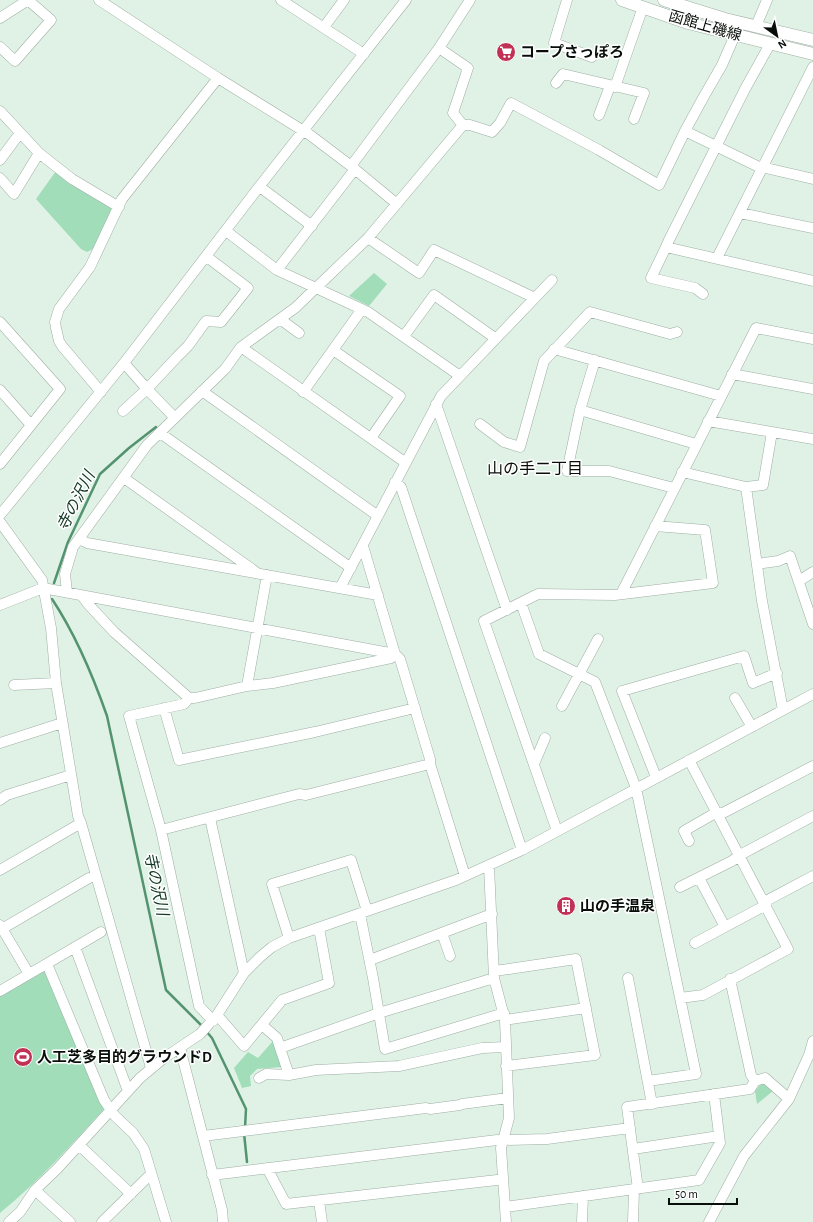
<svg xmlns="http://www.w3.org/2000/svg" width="813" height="1222" font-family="'Alegreya Sans','Noto Sans JP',sans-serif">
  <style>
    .green { fill: #a0ddb8 }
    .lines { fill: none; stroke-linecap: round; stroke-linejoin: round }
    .stream { stroke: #549370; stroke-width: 2.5 }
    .minor-casing { stroke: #9eaea4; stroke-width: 11 }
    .major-casing { stroke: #9eaea4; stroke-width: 13 }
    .minor { stroke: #fff; stroke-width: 10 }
    .major { stroke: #fff; stroke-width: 12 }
    .labels { text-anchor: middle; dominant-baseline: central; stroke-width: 3; stroke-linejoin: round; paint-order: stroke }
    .street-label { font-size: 15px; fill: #080e0a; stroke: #fff }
    .poi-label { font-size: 15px; font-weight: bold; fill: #080e0a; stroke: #fff; text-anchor: start }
    .neighbourhood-label { font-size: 16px; fill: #080e0a; stroke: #fff }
    .water-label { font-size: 16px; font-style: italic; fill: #123824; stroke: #fff }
  </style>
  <rect width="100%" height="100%" fill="#e0f2e6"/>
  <path class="green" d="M56,171l21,16 35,22 -19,40 -6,3 -6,-3 -45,-50z
    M374,273l13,11 -18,22 -20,-10z
    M47,970l59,137c-34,37 -67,74 -106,106v-217z
    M273,1041l9,26 -25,2 -7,7 1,10 -9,2 -8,-20 14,-16 10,6z
    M767,1083l7,7 -17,14 -2,-13 6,-7z"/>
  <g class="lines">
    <path class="stream" d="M54,583l14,-41 32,-68 29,-26 27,-21
      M52,599c24,36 41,77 55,117l59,274 37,37
      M206,1031l6,7 34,71 -1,19
      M244,1133l3,29"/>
    <g class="minor-casing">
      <path id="minor" d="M99,0l119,78 92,57 41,31 46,38
        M281,0l83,54
        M567,0l-13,43 38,14
        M0,18l28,-18 23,20 -36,41 -15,-14
        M756,26l11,-26
        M324,27l20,-27
        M439,48l29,20 -15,45 10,12h7l22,7 8,-9 11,-20 88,47 60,35 26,-54 18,-33 19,-33 13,-30
        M556,83l7,-9 81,19 -10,26
        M615,87l28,-80
        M0,111l39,42 33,26 47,28
        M599,115l11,-29
        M685,131l76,37
        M0,160l20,-27
        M351,166l88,-118 31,-48
        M762,167l51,12
        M0,178l14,16 25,-41
        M260,187l52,39
        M740,213l73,15
        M226,231l51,39 91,42 92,64
        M368,238l51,35 15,-23 101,48
        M666,247l3,-7 76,-151 25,-45
        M717,258l96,-191
        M277,270l78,-101
        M703,294l-8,-6 -44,-10 15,-31 147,34
        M280,319l19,14
        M0,322l60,67 -60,75
        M404,336l30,-41 61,43
        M241,347l165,116
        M554,349l167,47
        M333,350l67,46 -29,42
        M595,360l-15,50 -13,61h42l65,17
        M124,363l23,26 28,29
        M732,374l81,15
        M0,390l31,35
        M202,391l176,125
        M101,392l-39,-46 -3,-5 -3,-13 -1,-6 4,-13 31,-42 32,-68 96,-121
        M303,392l59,-83
        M436,404l71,206
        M580,410l116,34
        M123,411l24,-22 30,-32 11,-11 18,-25 15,1 27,-34 -41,-31
        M708,421l105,18
        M480,424l24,18 16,5 24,-86 46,-49 80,22 7,-2
        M160,433l191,135
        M682,472l64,15 17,-2 9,-53
        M124,478l132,94
        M395,482l6,5 121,363
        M746,487l16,114 21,109
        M0,515l124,-152 138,-180 144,-183
        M0,522l42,58 9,48 5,55 22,133 3,7 70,245
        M80,539l7,4 291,52
        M363,546l32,108 5,5 30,100v5l35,112
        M757,564l21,-3 12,-5 23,68
        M799,581l14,-9
        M340,588l101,-192 111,-116
        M67,592l-2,-18 8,-27 74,-102 78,-76 16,-22 54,-39 73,-70 95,-113
        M621,594l135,-266 57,11
        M82,596l6,8 26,28 75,66
        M521,603l18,51 56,28 41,106 60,286 -48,7
        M0,605l43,-17 352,66
        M14,685l42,-2
        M247,686l20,-111
        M735,698l17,29
        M562,706l36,-67
        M164,708l15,52 136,-28 100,-24
        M0,743l62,-20
        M534,764l11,-26
        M656,777l-34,-86 122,-35 9,27 24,-10
        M0,800l7,-5 64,-20
        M719,815l94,-49
        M210,818l34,155
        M161,830l138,-36 7,1 124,-31
        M557,831l-73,-210 54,-27 77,1 98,-12 -8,-53 -50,-4
        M689,841l-5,-10 33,-19
        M489,866l5,112 11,42 4,98 -8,30 5,74
        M0,870l81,-47
        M699,878l26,49
        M680,887l52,-26 8,-6 73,-39
        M764,902l49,-26
        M360,914l13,64 12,71 119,-36
        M0,925l29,49
        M0,930l89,-52
        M442,933l8,23
        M289,938l-17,-54 79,-24 16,51
        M695,943l71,-38
        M75,947l53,144
        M370,960l122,-46
        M47,964l57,136 11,16 18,17 11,16 22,73
        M495,971l81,-12 19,96 -89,11
        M628,978l24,126
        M0,991l101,-59
        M680,998l23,-3 85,-46 -99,-189
        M217,1015l27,31 38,-46 47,-17 -10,-55
        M505,1020l81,-12
        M213,1021l-14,-15 -38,-176 -32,-114 55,-12 5,-6h6l52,-12 26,-3 118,-25 4,-4
        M262,1025l15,13 3,10 99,-35 115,-35
        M180,1048l42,162 1,12
        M280,1048l9,27 27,-5 83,-4 83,-18 24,-1
        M259,1078l7,-4 23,1
        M755,1081l10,-3 24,21
        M203,1136l223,-28 4,1 30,-4 2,-1 46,-6
        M503,1140l44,-1 83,-11
        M79,1145l52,49
        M633,1149l86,-13
        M267,1168l19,36 211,-24
        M212,1175l285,-35
        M638,1189l-11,-82 123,-18 5,-8 -4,-6 -21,-96
        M35,1190l35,32
        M319,1201l3,21
        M505,1207l194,-27 21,-37 -6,-49
        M9,1222l11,-10 15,-22 22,-21 83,-91 24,-20 36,-24 17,-19 27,-42 16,-16 12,-10 17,-9 167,-58 66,-30 291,-156
        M102,1222l49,-48
        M582,1222l1,-26
        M633,1222l1,-32
        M709,1222l35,-66 45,-57 20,-44 4,-14"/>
    </g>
    <g class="major-casing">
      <path id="major" d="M622,0l66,23 125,31
        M664,0l61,19 88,21"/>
    </g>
    <use href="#minor" class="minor"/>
    <use href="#major" class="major"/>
  </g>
  <defs>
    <g id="supermarket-disc" transform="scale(1)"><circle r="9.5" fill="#c13155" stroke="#fff"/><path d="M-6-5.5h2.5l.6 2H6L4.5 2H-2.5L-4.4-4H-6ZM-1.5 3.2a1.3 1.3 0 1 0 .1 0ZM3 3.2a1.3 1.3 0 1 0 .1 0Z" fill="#fff"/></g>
    <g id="building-disc" transform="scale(1)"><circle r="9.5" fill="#c13155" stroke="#fff"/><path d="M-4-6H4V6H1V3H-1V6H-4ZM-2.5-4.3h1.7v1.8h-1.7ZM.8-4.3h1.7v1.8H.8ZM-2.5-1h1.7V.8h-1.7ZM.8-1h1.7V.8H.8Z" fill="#fff"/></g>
    <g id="stadium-disc" transform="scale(1)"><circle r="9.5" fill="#c13155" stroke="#fff"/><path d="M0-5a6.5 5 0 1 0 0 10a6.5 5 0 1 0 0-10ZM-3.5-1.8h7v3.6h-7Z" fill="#fff"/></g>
  </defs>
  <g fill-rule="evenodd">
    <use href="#supermarket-disc" x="506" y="52"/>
    <use href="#building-disc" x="566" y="906"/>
    <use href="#stadium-disc" x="23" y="1057"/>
  </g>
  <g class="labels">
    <g class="street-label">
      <text transform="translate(705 26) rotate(16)">函館上磯線</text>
    </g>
    <g class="poi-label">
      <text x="520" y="52">コープさっぽろ</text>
      <text x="580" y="906">山の手温泉</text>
      <text x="37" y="1057">人工芝多目的グラウンドD</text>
    </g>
    <g class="neighbourhood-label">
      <text x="535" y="469">山の手二丁目</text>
    </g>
    <g class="water-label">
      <text transform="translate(76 501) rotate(-63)">寺の沢川</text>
      <text transform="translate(156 884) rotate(78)">寺の沢川</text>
    </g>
  </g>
  <g transform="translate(777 36) rotate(147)" stroke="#ffffff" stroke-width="3" paint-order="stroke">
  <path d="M0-3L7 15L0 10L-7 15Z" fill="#080e0a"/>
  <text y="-6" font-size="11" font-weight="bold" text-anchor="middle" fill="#080e0a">N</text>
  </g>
  <path d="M669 1198v6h68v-6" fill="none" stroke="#080e0a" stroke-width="2"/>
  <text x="675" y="1198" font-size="12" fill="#080e0a" stroke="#ffffff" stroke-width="3" paint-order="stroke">50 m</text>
</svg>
